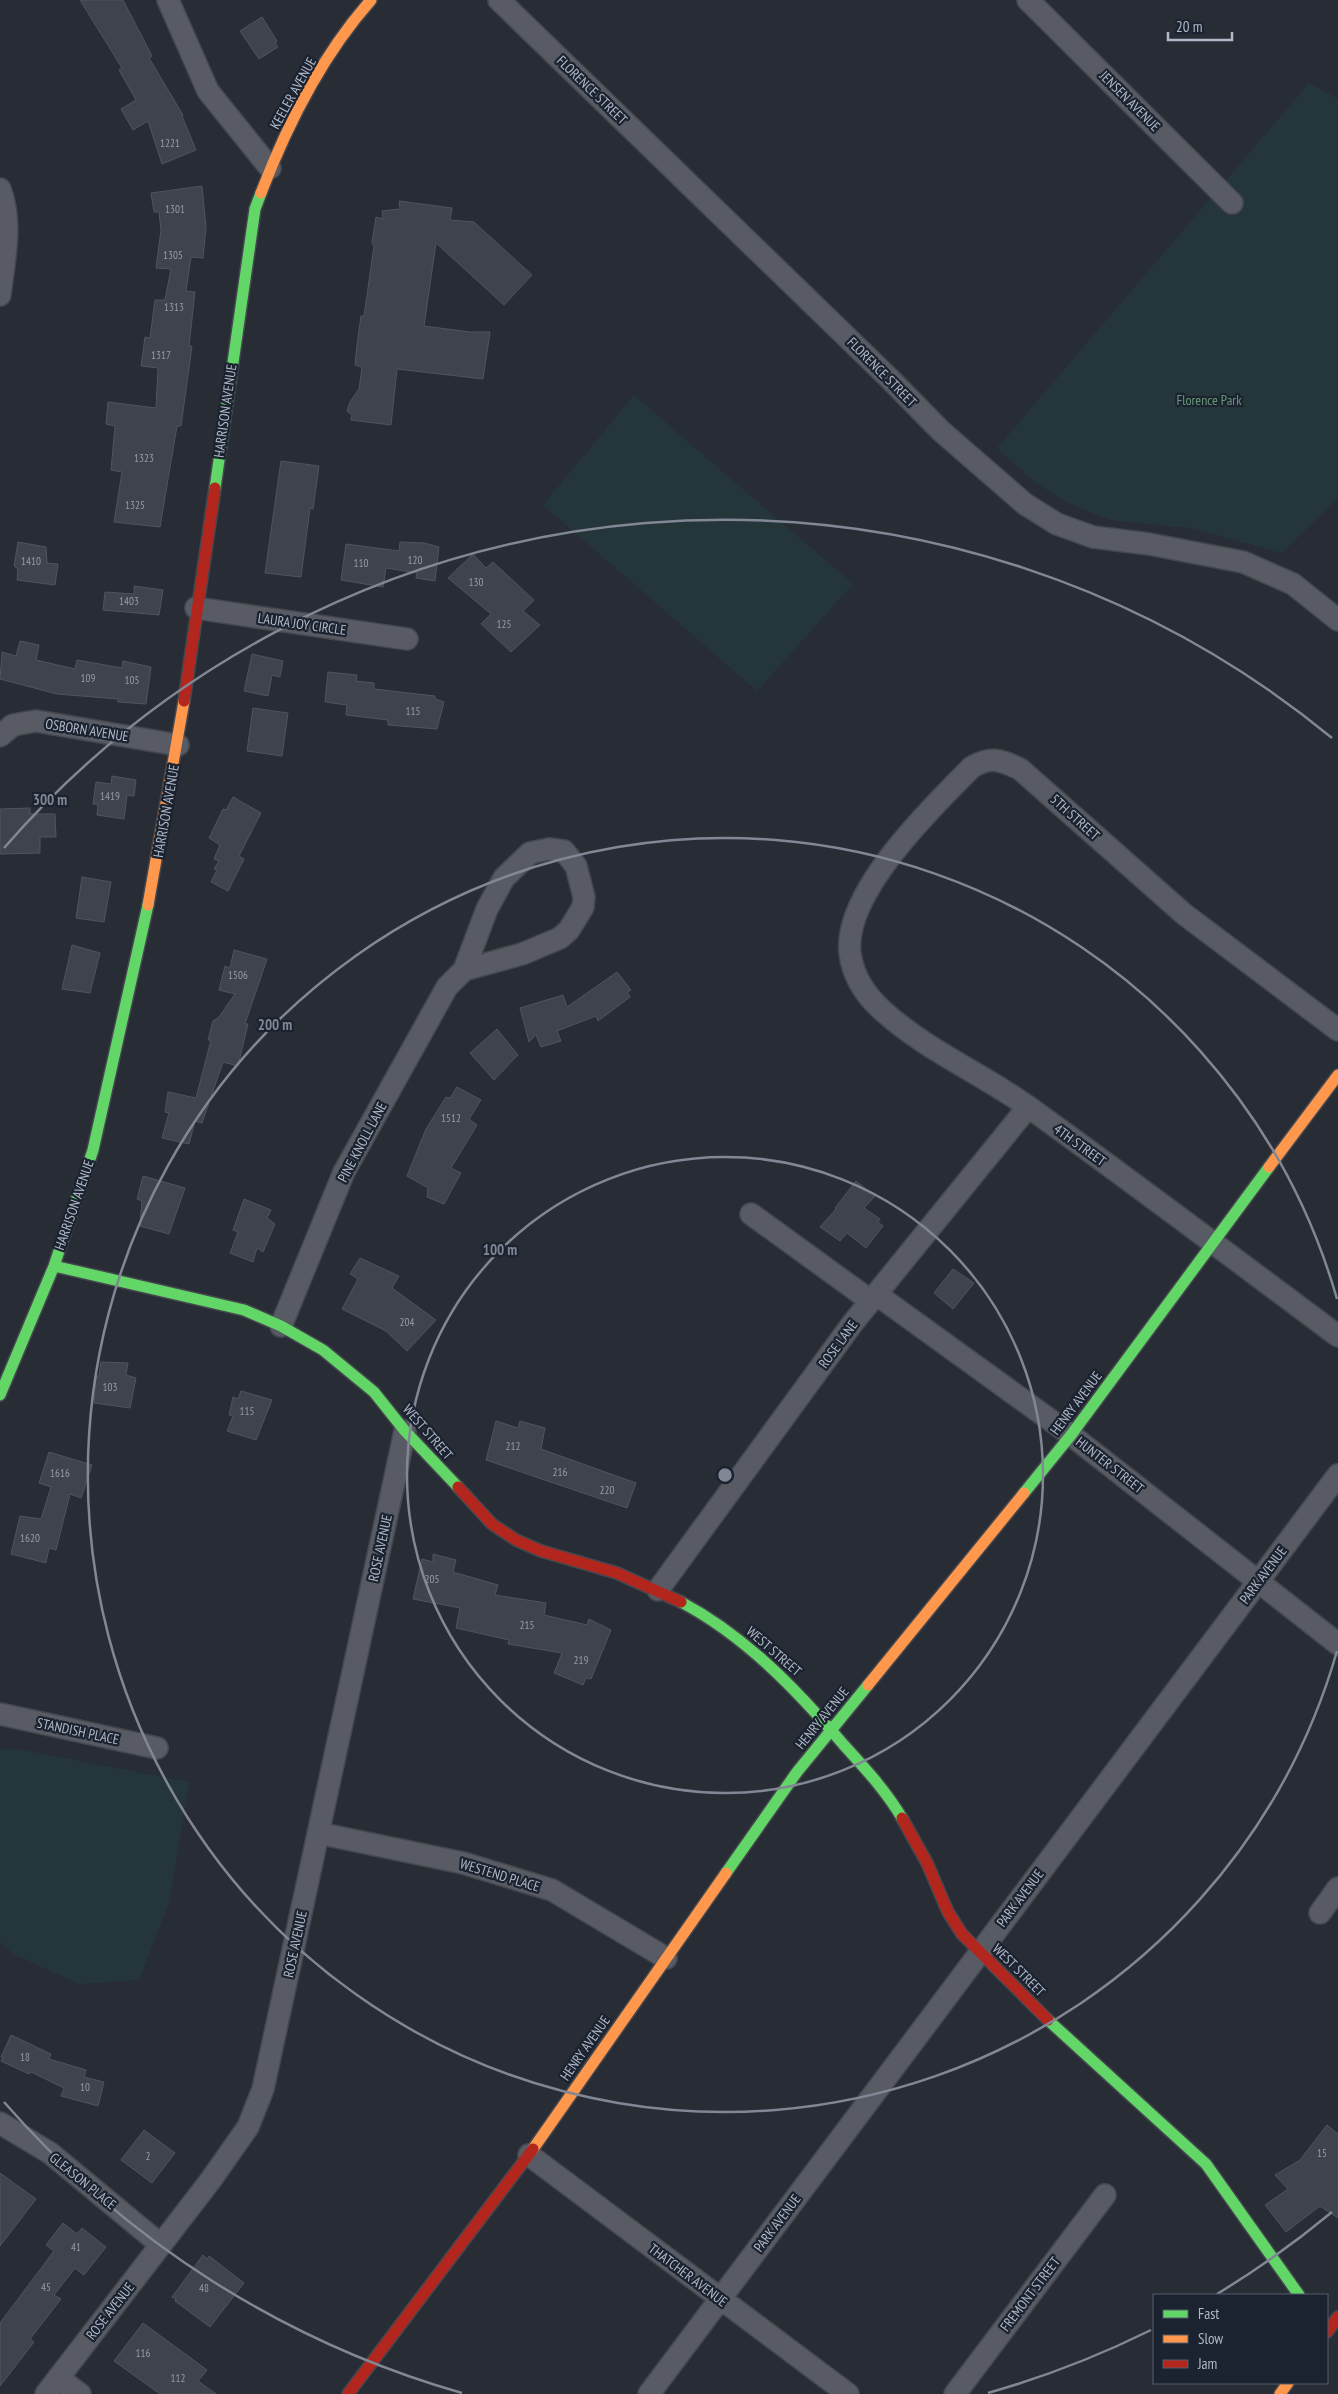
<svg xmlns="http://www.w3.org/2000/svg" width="1338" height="2394" font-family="'PT Sans Narrow',sans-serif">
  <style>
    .green { fill: #25363b }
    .building { fill: #3f434c; stroke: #50545d }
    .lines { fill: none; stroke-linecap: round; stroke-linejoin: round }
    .street-casing { stroke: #44474e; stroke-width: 24 }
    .fast-casing { stroke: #44474e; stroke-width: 14 }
    .slow-casing { stroke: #44474e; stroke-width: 14 }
    .jam-casing { stroke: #44474e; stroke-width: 14 }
    .street { stroke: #585b63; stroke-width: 21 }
    .fast { stroke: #63d668; stroke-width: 11 }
    .slow { stroke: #ff974d; stroke-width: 11 }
    .jam { stroke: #b3261e; stroke-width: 11 }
    .ring { fill: none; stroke: #818794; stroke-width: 2.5 }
    .labels { text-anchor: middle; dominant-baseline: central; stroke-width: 4.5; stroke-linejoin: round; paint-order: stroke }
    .number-label { font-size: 11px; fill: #949ba8 }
    .street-label { font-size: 14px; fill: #b1b8c7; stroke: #1b2330 }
    .park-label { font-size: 14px; fill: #689875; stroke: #1b2330 }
    .centre { fill: #818794; stroke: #1b2330; stroke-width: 2.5 }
    .ring-label { font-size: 15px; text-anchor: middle; font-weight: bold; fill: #818794; stroke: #1b2330; stroke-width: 4.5; stroke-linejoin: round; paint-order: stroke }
  </style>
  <rect width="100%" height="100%" fill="#282c35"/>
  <path class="green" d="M1309,83l29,16v399l-56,55 -92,-25 -74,-7 -24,-8 -27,-12 -29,-18 -39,-35z
    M634,395l219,189 -96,107 -214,-186z
    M0,1749h18l171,33 -20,121 -30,77 -60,4 -66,-30 -13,-12z"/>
  <path class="building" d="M80,0h43l29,56 -3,2 34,57 -1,1 14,34 -34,14 -14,-43 -15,9 -12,-21 15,-9 -17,-30 3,-2z
    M262,17l15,24 -2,2 3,4 -19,12 -19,-28z
    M202,186l4,41 -3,31 -12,-1 -5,34 9,1 -6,54h3l-11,80h-4l-17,101 -46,-5 8,-50 -11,-2 4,-44 -9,-2 2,-22 48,6 2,-40 -17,-2 4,-29 5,1 5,-38h10l6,-31 -15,-1 5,-38 -2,-18h-5l-3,-19z
    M399,201l53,7 -2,12 24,2 58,53 -28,30 -68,-62 -12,83 46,6h20l-7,47 -86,-10 -6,56 -40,-5 1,-5 -5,-4 3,-9 9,-13 3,-22 -7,-2 2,-20 4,-29h3l10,-70 -2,-3 4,-26 7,2 -1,-8 18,-2z
    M281,461l38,5 -6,43 -3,-1 -9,69 -36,-4z
    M18,542l28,5 1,16 11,1 -3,21 -38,-5 1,-11 -4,-3z
    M400,542l24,1 15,4 -4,34 -19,-3 1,-5 -31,-5 -3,19 -42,-7 5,-36 53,7z
    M473,554l13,14 7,-6 41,38 -11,11 17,14 -29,27 -30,-28 10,-10 -43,-36z
    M134,586l29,4 -4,25 -56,-5 2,-18 29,2z
    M20,641l19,4 -3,15 39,9 2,-9 45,8 1,-7 28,6 -5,37 -28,-2v-3l-61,-5 -57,-15 2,-27 14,4z
    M252,654l31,7 -3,16 -8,-2 -4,21 -24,-5z
    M328,672l29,3 -1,6 18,2v6l61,7v3l9,3 -7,27 -49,-4v-5l-42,-5 1,-10 -22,-3z
    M253,708l35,5 -6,43 -35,-5z
    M112,776l24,4 -2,16 -7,-1 -3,24 -27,-4 1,-11h-5l3,-22 15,2z
    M233,797l28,16 -22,43 5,3 -16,32 -17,-9 6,-12 -3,-1 5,-8 -5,-2 6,-14 -11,-7 14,-29 3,1z
    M30,808v6h25l1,23h-16v16l-40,1v-45z
    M82,877l29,5 -7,40 -28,-4z
    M72,945l28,8 -10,40 -28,-4z
    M234,950l33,9 -22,65h3l-10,42 -15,-4 -21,61 -7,-2 -6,23 -27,-6 7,-25 -4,-1 3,-20 28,6 15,-58h-3l5,-19 6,-4 16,-23 -16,-4 6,-24 5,2z
    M617,972l14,18 -4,2 3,5 -32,24 -2,-5 -39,15 4,10 -20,6 -5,-12 -7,7 -9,-34 43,-13 4,12z
    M497,1029l21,26 -24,25 -24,-27z
    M457,1087l24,13 -12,19 8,6 -26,43 10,5 -17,31 -17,-7 1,-9 -21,-12 19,-47 20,-32 4,1z
    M143,1176l42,12 -16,46 -29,-8 2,-25 -5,-2z
    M856,1181l19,15 -11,12 16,11 -2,3 5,4 -17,22 -19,-15 -7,8 -20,-14 16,-18 -1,-1z
    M244,1199l27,11 -4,8 8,6 -12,28 -6,-4 -4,14 -23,-9 8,-21 -5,-2z
    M360,1258l39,18 -7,12 44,32 -29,31 -21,-20 -44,-22 16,-30 -8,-5z
    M953,1269l21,14 -21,26 -19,-16z
    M101,1362l27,1 -2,12 10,3 -6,30 -36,-5 2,-27h3z
    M241,1391l31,9 -16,40 -29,-9 6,-15 -4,-1 4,-18 5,2z
    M496,1421l22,7 2,-7 25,7 -4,21 95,34 -9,25 -141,-48z
    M49,1452l43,13 -11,33 -11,-4 -14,56 -7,-2 -3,15 -35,-9 9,-38 21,3 10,-32 -12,-4z
    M433,1554l23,6 -3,12 45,13 -3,10 51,8 -2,12 43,10 2,-6 22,11 -20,49 -5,-1 -3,7 -29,-12 8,-20 -54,-9 1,-4 -53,-12 4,-20 -47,-9 9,-40 11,3z
    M11,2035l40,19 -2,5 37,11 -2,7 20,5 -6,24 -37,-10 3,-8 -33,-16 -2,2 -28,-13 2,-3 -2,-1z
    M1327,2125l11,9v84l-18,-12 -34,26 -21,-27 23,-16 -13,-14 25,-15z
    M144,2130l31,23 -23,30 -31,-23z
    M0,2173l36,26 -36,47z
    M63,2223l14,11 5,-6 24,19 -22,28 -9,-7 -21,27 7,4 -31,40 4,3 -34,44v-63l54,-72 -8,-6z
    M203,2255l4,4 2,-3 35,27 -34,44 -35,-26 1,-2 -4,-2z
    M143,2323l64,47 -9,11 18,13h-56l-46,-33z"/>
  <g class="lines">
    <g class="street-casing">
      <path id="street" d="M168,0l40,91 62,77
        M499,0l390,378 52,53 84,73 32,20 36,13 56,7 94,18 50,22 45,36
        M1028,0l204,203
        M0,189c13,34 4,71 0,106
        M196,608l211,31
        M0,736l13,-11 23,-4 142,24
        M549,849l15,2 12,15 8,31 -1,10 -14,23 -9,8 -38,16 -58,16 23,-61 17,-31 26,-25z
        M1338,1030l-154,-116 -164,-145c-19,-9 -28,-13 -48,-2 -40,40 -129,126 -122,186 3,24 16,43 33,58 44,40 100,63 147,97 104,75 206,152 308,228
        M751,1214l120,87
        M876,1294l195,141 267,209
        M281,1326l63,-154 103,-185 17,-17
        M658,1590l194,-266 176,-217
        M0,1714l157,34
        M318,1833l145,30 89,27 114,68
        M1320,1913l18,-25
        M0,2123l50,30 111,92
        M529,2155l319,239
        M58,2378l22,16
        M46,2394l164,-213 38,-54 15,-38 142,-658
        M649,2394l689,-919
        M955,2394l150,-199"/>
    </g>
    <g class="fast-casing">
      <path id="fast" d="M215,488l40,-279 6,-16
        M54,1266l190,44 37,16 42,24 51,42 31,39 53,56
        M0,1395l54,-129 39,-116 55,-245
        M1024,1493l47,-58 198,-268
        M681,1602c64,34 115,87 162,142 21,23 43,47 59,74
        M726,1873l71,-101 71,-87
        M1048,2020l158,144 93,131"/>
    </g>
    <g class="slow-casing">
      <path id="slow" d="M261,193c26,-68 62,-139 110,-193
        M148,905l36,-204
        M1269,1167l69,-92
        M868,1685l156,-192
        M533,2149l193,-276
        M1280,2394l8,-11"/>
    </g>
    <g class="jam-casing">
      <path id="jam" d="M184,701l31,-213
        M458,1487l34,37 24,16 25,11 76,22 64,29
        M902,1818l25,45 21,49 14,22 86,86
        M1327,2332l11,-15
        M348,2394l185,-245"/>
    </g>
    <use href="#street" class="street"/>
    <use href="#fast" class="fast"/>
    <use href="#slow" class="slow"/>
    <use href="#jam" class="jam"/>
  </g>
  <g class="ring">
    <circle cx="725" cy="1475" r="318"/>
    <path d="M1337 1651A637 637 0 1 1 1337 1299"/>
    <path d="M1332 2212A955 955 0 0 1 1217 2294M1151 2330A955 955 0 0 1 988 2393M462 2393A955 955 0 0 1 4 2102M4 848A955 955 0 0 1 1332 738"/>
  </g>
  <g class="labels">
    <g class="number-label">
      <text x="170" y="143">1221</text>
      <text x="175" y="209">1301</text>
      <text x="173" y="255">1305</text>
      <text x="174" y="307">1313</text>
      <text x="161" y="355">1317</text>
      <text x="144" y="458">1323</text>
      <text x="135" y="505">1325</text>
      <text x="415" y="560">120</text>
      <text x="31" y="561">1410</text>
      <text x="361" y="563">110</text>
      <text x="476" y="582">130</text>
      <text x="129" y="601">1403</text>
      <text x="504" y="624">125</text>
      <text x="88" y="678">109</text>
      <text x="132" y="680">105</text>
      <text x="413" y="711">115</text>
      <text x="110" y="796">1419</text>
      <text x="238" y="975">1506</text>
      <text x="451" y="1118">1512</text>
      <text x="407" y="1322">204</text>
      <text x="110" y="1387">103</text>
      <text x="247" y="1411">115</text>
      <text x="513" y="1446">212</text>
      <text x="560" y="1472">216</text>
      <text x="60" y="1473">1616</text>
      <text x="607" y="1490">220</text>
      <text x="30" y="1538">1620</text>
      <text x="432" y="1579">205</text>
      <text x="527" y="1625">215</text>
      <text x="581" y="1660">219</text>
      <text x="25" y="2057">18</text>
      <text x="85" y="2087">10</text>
      <text x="1322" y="2153">15</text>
      <text x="148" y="2156">2</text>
      <text x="76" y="2247">41</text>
      <text x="46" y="2287">45</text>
      <text x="204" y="2288">48</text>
      <text x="143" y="2353">116</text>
      <text x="178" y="2378">112</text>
    </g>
    <g class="street-label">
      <text transform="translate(592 90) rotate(44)">FLORENCE STREET</text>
      <text transform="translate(293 93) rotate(-61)">KEELER AVENUE</text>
      <text transform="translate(1130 101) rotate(45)">JENSEN AVENUE</text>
      <text transform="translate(882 372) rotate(45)">FLORENCE STREET</text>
      <text transform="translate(225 411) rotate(-82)">HARRISON AVENUE</text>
      <text transform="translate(302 624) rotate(8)">LAURA JOY CIRCLE</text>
      <text transform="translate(87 730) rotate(9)">OSBORN AVENUE</text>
      <text transform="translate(166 811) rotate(-80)">HARRISON AVENUE</text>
      <text transform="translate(1075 817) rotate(42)">5TH STREET</text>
      <text transform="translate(362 1142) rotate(-62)">PINE KNOLL LANE</text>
      <text transform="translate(1080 1145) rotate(36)">4TH STREET</text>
      <text transform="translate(74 1205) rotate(-71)">HARRISON AVENUE</text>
      <text transform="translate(838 1344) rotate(-54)">ROSE LANE</text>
      <text transform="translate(1076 1403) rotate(-53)">HENRY AVENUE</text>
      <text transform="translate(428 1432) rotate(49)">WEST STREET</text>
      <text transform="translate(1110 1465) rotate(38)">HUNTER STREET</text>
      <text transform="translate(380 1548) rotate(-78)">ROSE AVENUE</text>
      <text transform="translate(1263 1575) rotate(-53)">PARK AVENUE</text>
      <text transform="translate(774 1651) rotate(41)">WEST STREET</text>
      <text transform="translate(822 1718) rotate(-51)">HENRY AVENUE</text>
      <text transform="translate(78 1731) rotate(12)">STANDISH PLACE</text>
      <text transform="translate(500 1875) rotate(17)">WESTEND PLACE</text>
      <text transform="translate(1020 1898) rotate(-53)">PARK AVENUE</text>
      <text transform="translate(295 1944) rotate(-78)">ROSE AVENUE</text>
      <text transform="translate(1019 1970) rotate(45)">WEST STREET</text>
      <text transform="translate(585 2048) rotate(-55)">HENRY AVENUE</text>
      <text transform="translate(83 2181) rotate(39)">GLEASON PLACE</text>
      <text transform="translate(777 2223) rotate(-53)">PARK AVENUE</text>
      <text transform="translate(688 2275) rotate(37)">THATCHER AVENUE</text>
      <text transform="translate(1030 2294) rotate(-53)">FREMONT STREET</text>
      <text transform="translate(110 2311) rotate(-52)">ROSE AVENUE</text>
    </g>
    <g class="park-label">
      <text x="1209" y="400">Florence Park</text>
    </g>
  </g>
  <circle cx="725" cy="1475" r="8" class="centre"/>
  <g class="ring-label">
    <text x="50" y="805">300 m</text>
    <text x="275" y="1030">200 m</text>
    <text x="500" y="1255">100 m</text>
  </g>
  <rect x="1153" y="2294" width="175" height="90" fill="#1b2330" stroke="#575f6c"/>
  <rect x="1163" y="2310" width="25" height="8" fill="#63d668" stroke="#575f6c"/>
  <text x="1198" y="2319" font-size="15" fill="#b1b8c7">Fast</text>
  <rect x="1163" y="2335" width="25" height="8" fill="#ff974d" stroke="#575f6c"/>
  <text x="1198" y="2344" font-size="15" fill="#b1b8c7">Slow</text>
  <rect x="1163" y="2360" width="25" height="8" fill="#b3261e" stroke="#575f6c"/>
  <text x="1198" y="2369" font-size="15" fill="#b1b8c7">Jam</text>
  <path d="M1168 32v8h64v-8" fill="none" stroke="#b1b8c7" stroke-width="2.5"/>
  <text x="1176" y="32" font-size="15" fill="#b1b8c7" stroke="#1b2330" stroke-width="4" paint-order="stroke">20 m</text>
</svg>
